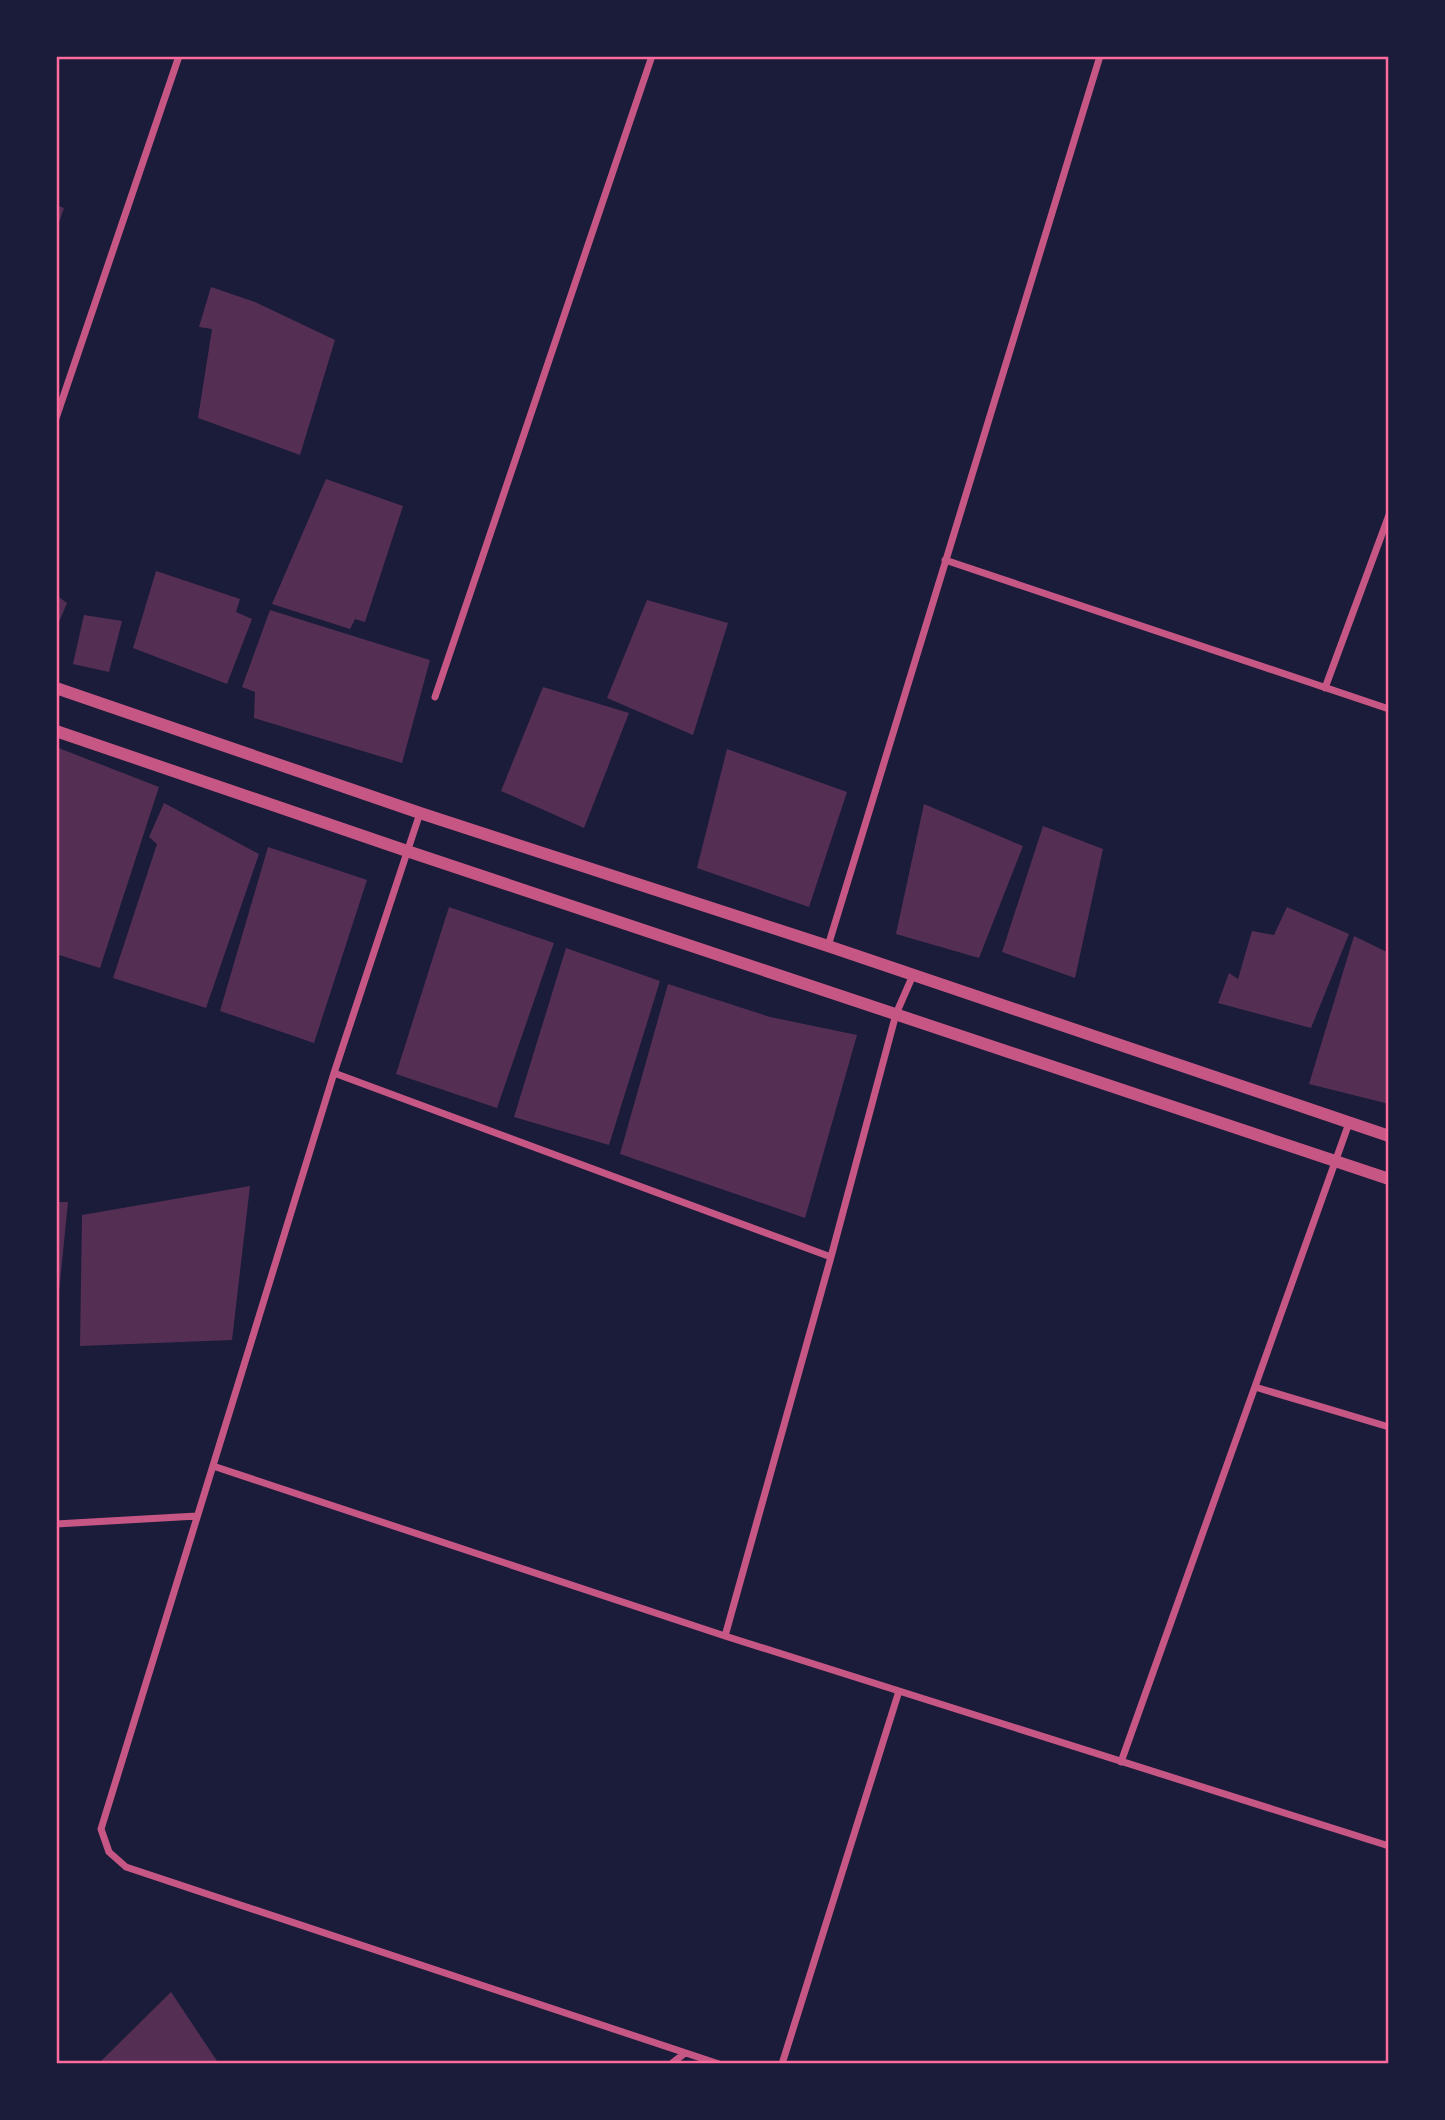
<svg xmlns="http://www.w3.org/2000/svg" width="1445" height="2120" font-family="'Nunito Sans',sans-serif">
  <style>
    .building { fill: #542f53 }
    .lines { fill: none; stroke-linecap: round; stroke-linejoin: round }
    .minor { stroke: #c65784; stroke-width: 7 }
    .tertiary { stroke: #c65784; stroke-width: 12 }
    .neatline { fill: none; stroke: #ff6b9d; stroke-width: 2.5 }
  </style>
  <rect width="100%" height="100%" fill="#1b1b3a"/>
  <path class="building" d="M56,205l8,3 -8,23z
    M211,287l44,15 80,38 -35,115 -102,-37 14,-89 -13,-2z
    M326,479l77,27 -38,116 -10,-3 -5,10 -78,-25z
    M156,571l84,28 -4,13 16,7 -25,65 -94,-36z
    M56,595l11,8 -11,26z
    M647,600l81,23 -35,112 -86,-37z
    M270,610l160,50 -28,103 -148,-45 1,-26 -13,-5z
    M84,615l38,6 -13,51 -36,-8z
    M543,687l86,26 -45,115 -83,-37z
    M56,747l103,40 -59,181 -44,-14z
    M727,749l120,43 -38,115 -112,-39z
    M164,803l95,51 -53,154 -93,-30 44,-134 -8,-7z
    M924,804l99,42 -44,112 -83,-24z
    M1043,826l60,23 -28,129 -73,-26z
    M268,847l99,33 -53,163 -94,-32z
    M449,907l105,36 -57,165 -101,-34z
    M1287,907l62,27 -38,94 -93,-25 11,-30 9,6 14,-48 22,4z
    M1354,936l35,17v151l-80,-20z
    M566,948l94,33 -51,164 -95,-28z
    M668,984l102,33 87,18 -52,183 -185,-64z
    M250,1186l-18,154 -152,6 2,-131z
    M56,1202h12l-10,100h-2z
    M171,1992l48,72h-121z"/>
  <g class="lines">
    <path class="minor" d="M56,418l123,-362
      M945,560l444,149
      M1325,688l64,-173
      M435,697l217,-641
      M420,813l-86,260 -233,756 8,23 17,15 593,197
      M828,946l272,-890
      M334,1073l497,184 -106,379
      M831,1257l65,-243 17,-39
      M1255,1387l134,40
      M213,1466l512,170 664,210
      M56,1524l141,-8
      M1121,1762l228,-639
      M671,2064l14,-11
      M782,2064l117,-373"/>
    <path class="tertiary" d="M56,688l364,125 408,133 561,190
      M56,731l351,120 982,328"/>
  </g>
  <rect width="1445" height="2120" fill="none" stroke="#1b1b3a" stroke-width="116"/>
  <rect x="58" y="58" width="1329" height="2004" class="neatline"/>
</svg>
